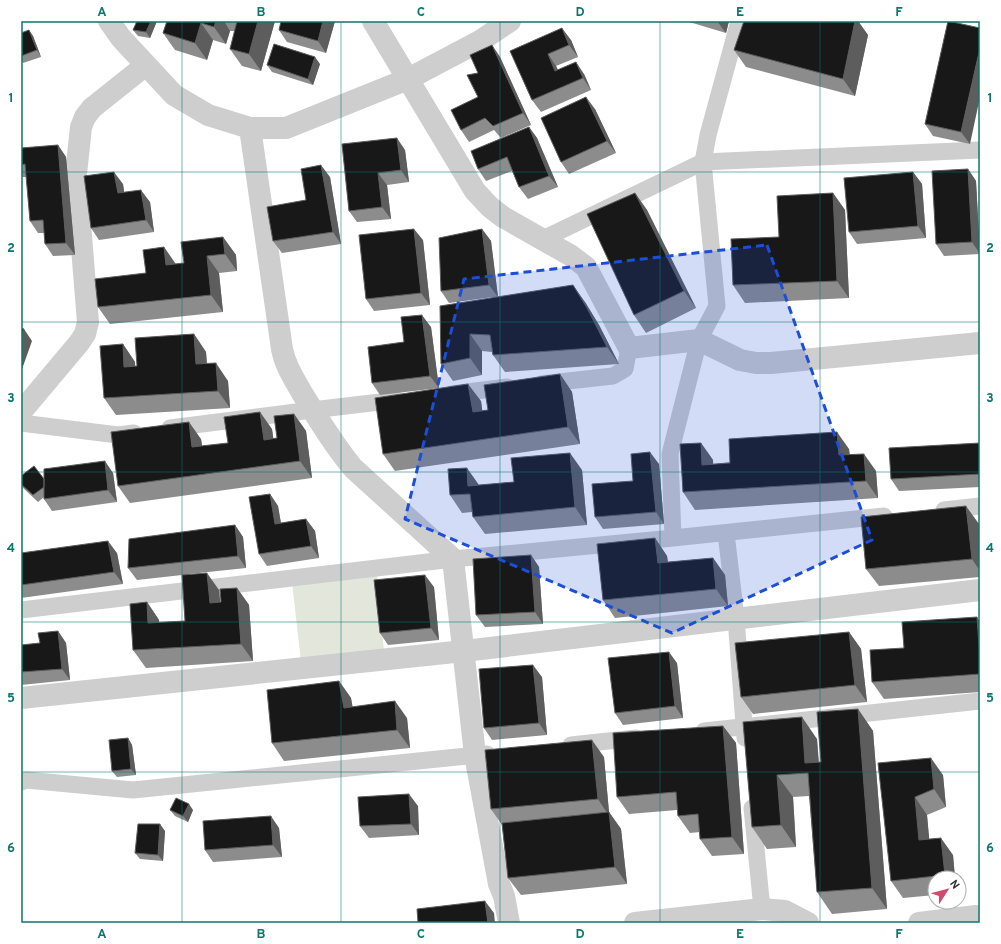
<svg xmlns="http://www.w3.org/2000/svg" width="1001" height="944" font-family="Overpass,sans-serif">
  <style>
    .green { fill: #e3e7db }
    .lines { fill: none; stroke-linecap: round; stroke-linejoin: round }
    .lane { stroke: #cecece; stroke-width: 17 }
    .street { stroke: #cecece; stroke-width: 22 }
    .wall { fill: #8c8c8c }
    .shaded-wall { fill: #5d5d5d }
    .building { fill: #181818; stroke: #5d5d5d }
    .marked { fill: #1d4ed8; fill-opacity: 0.2; stroke: #1d4ed8; stroke-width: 3; stroke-dasharray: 8 5; stroke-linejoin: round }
    .grid { fill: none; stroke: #0f766e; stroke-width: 1; stroke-opacity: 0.55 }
    .neatline { fill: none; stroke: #0f766e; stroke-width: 1.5 }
    .grid-label { font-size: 13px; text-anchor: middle; font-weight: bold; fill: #0f766e }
  </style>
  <rect width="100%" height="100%" fill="#fff"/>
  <path class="green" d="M377,575l7,76 -83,11 -9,-80z"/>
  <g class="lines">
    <path class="lane" d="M543,239l160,-77 277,-12
      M541,384l72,-8 12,-7 4,-21
      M452,394l55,-7
      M21,423l97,12 16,-2
      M170,428l142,-18 85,-10
      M944,510l36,-4
      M726,533l10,85 9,120
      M673,538l-3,-84 29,-114 18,-34 -14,-144 5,-27 31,-114
      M21,610l432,-51 220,-21 211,-22
      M704,731l276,-30
      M571,745l65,-7
      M21,782l5,-2 107,10 354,-36
      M752,808l10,101"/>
    <path class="street" d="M109,21l12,17 53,57 34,20 42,13h36l122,-49 72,-38 30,-20
      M373,21l102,170 15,16 13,10 67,38 16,12 43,81 70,-8 41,20 16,3h15l209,-20
      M250,128l32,221c3,16 12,30 20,44 16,26 32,52 51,75l100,91 22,196 24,129 5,12 5,27
      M21,412l58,-69 6,-9 3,-12 -12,-148 5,-47 4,-10 7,-9 54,-43
      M21,698l443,-47 516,-61
      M635,923l127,-14 23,2 23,12
      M919,923l57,-7"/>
  </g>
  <path class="wall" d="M137,21h20l-7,17 -12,-2 -5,-6z
    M167,21h108l-14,50 -19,-5 -12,-17 5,-18h-5l-4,13 -13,-4 -6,20 -32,-10 -12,-17z
    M335,21l-9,32 -39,-11 -8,-12z
    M686,21h43l-3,12z
    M744,21h114l10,14 -13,61 -109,-29 -12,-17z
    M948,21l22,123 -37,-8 -8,-12z
    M29,30l4,6 8,21 -18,6 -2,-3v-27z
    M571,40l7,17 -22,9 2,4 26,4 7,16 -50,22 -9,-12 -22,-49z
    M492,45l8,12 31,68 -30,13 -7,-8 -25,12 -8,-12 17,-33v-24z
    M320,64l-7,21 -41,-13 -5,-7z
    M595,109l21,44 -47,21 -8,-12z
    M529,127l8,11 21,49 -30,12 -9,-12 -7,-16 -26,10 -8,-12z
    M342,144l63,6 4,32 -22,3 4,34 -34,3 -8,-11z
    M58,145l8,12 9,98 -22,1 -8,-12 -1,-11h-6l-8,-12 -4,-44h-5v-29z
    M968,169l8,12 4,73 -36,2 -8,-12z
    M913,172l9,12 4,54 -69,6 -8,-12z
    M330,177l11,67 -59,9 -9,-12 33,-41z
    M123,184l1,8 26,10 4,30 -55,8 -8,-12z
    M635,193l12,17 49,98 -50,25 -12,-18z
    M833,193l12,17 4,88 -104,5 -12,-18z
    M482,229l9,12 7,56 87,5 14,23 20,39 -114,8 -12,-17 -1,-3 -10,-1v24l-29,6 -12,-17 52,-67 -44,6 -8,-12z
    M223,237l13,18 1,16 -18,2 4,39 -113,12 -12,-17 48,-34 18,-26 12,17 8,-1z
    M423,240l7,65 -56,6 -8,-12z
    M431,327l8,61 -59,7 -8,-12 32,-41z
    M194,334l12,18 1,12 21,17 2,27 -114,7 -12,-17 19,-54 12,18v4h2z
    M560,374l12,18 8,52 -185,27 -12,-17 98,-53 1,10 6,-1z
    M294,414l12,17 6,47 -182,25 -12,-17 83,-47 1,7 26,-3 44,-14 1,9h4z
    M701,443l12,17v4l136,-15 1,6 26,16 2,27 -183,12 -12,-18z
    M980,443v44l-81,4 -8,-12z
    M659,464l5,60 -61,5 -8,-12 38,-36z
    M582,470l5,55 -102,9 -12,-17 -1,-5 -10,1 -12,-18 29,-10 35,-3z
    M113,473l4,29 -65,9 -8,-12v-2l-6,5 -17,-16v-10l23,3z
    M270,494l8,12 3,17 25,-4 9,12 4,27 -52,8 -8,-12z
    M979,524l1,14v39l-101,9 -13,-17z
    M235,525l8,12 3,31 -57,6 30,16 1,12h1l16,-14 12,17 4,56 -107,7 -13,-18 14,-48 12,18v3l26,-2 -3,-46 -45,5 -9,-12z
    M655,538l12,18 1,6 45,-4 12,17 3,31 -113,12 -12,-18z
    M21,553h96l6,31 -102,14z
    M531,555l8,12 4,57 -58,3 -9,-12z
    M434,587l5,53 -51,5 -8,-12z
    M980,622v70l-96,7 -12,-17 32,-34z
    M58,631l8,12 4,37 -49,5v-40l19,-2z
    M849,632l12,17 6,53 -114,12 -12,-17z
    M677,663l6,55 -60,7 -8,-12z
    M542,677l5,58 -55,5 -8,-12z
    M339,681l12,17 1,9 55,11 3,30 -126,13 -12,-18z
    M858,709l15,22 14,178 -55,5 -15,-22 -8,-96 -16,1 3,50 -29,2 -15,-22 -9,-105 74,17 2,23h2z
    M723,726l13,17 8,111 -32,2 -12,-17v-7l-10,1 -12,-17 -1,-6 -48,4 -12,-17z
    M128,738l4,7 4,30 -19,2 -5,-6z
    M604,757l5,55 12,17 6,55 -106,11 -13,-17 -6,-53 -11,-16z
    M878,763l65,12 3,32 -19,8 2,24 24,16 2,23h-20v17l-32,3 -12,-17z
    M418,806l1,29 -50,3 -9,-12z
    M170,810h23l-5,12 -13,-6z
    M279,828l3,29 -69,5 -8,-12z
    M165,831l-2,30 -23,-2 -5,-6z"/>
  <path class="shaded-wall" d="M151,21h6l-7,17 -4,-6z
    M216,21h8l6,10 -4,13 -12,-17z
    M258,21h17l-14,50 -12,-17z
    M323,21h12l-9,32 -8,-12z
    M717,21h12l-3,12z
    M855,21h3l10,14 -13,61 -12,-17z
    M201,23l12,17 -6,20 -12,-17z
    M562,28l9,12 7,17 -9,-12z
    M29,30l4,6 8,21 -4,-7z
    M492,45l8,12 31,68 -8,-12z
    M980,48v49l-10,47 -9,-12z
    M548,54l8,12 8,17 -9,-12z
    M315,57l5,7 -7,21 -5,-6z
    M576,62l8,12 7,16 -8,-12z
    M586,97l9,12 21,44 -9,-12z
    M529,127l8,11 21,49 -9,-11z
    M397,138l8,12 4,32 -8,-12z
    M58,145l8,12 9,98 -9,-12z
    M321,165l9,12 11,67 -8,-12z
    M968,169l8,12 4,73 -8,-12z
    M114,172l9,12 3,21 -8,-12z
    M913,172l9,12 4,54 -8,-12z
    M378,173l9,12 4,34 -9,-12z
    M141,190l9,12 4,30 -8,-12z
    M635,193l12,17 49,98 -12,-17z
    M833,193l12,17 4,88 -12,-17z
    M414,229l9,11 7,65 -9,-12z
    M482,229l9,12 7,56 -9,-12z
    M223,237l13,18 1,16 -12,-17z
    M164,247l12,18h-10z
    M207,256l12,17 4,39 -12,-17z
    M573,285l12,17 14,23 20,39 -12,-17z
    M422,315l9,12 8,61 -9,-12z
    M24,329l8,12 -11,31v-35z
    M194,334l12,18 2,29 -12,-17z
    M470,334l12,17v24l-12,-17z
    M123,344l12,18 1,22 -12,-17z
    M216,363l12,18 2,27 -12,-17z
    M560,374l12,18 8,52 -12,-17z
    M468,384l13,17 4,29 -12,-18z
    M260,412l12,17 4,28 -12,-17z
    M294,414l12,17 6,47 -12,-17z
    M189,422l12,17 4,26 -13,-18z
    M837,432l12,17 2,24 -12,-18z
    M701,443l12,17 1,22 -12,-17z
    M650,452l9,12 5,60 -8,-12z
    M570,453l12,17 5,55 -12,-18z
    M864,454l12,17 2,27 -12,-17z
    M105,461l8,12 4,29 -9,-12z
    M467,468l12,17 -11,1z
    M270,494l8,12 5,30 -8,-12z
    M966,506l13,18 1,14v33l-8,-12z
    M306,519l9,12 4,27 -8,-12z
    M235,525l8,12 3,31 -8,-12z
    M655,538l12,18 3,24 -12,-17z
    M108,541l9,12 6,31 -9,-12z
    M531,555l8,12 4,57 -8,-12z
    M713,558l12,17 3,31 -12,-17z
    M207,573l12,17 3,30 -12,-17z
    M425,575l9,12 5,53 -8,-12z
    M237,588l12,17 4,56 -12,-17z
    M147,602l12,18 1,21 -12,-18z
    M977,617l3,5v37z
    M58,631l8,12 4,37 -8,-11z
    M849,632l12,17 6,53 -12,-17z
    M669,652l8,11 6,55 -8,-12z
    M533,665l9,12 5,58 -8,-12z
    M339,681l12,17 5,27 -12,-17z
    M395,701l12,17 3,30 -13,-18z
    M858,709l15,22 14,178 -15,-21z
    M802,717l15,22 3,46 -15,-22z
    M723,726l13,17 8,111 -12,-17z
    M128,738l4,7 4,30 -5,-6z
    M592,740l12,17 5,55 12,17 6,55 -12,-17 -6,-51 -11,-17z
    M931,758l12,17 3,32 -12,-18z
    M777,775l16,22 3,50 -15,-22z
    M409,794l9,12 1,29 -8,-11z
    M915,797l12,18 4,43 -12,-18z
    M189,804l4,6 -5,12 -5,-6z
    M271,816l8,12 3,29 -9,-12z
    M160,824l5,7 -2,30 -5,-6z
    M941,838l12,17 2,23h-9l-1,-3z
    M485,901l9,12 1,10h-7z"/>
  <path class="building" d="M137,21h14l-5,11 -13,-2z
    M167,21h49l-2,6 -13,-4 -6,20 -32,-10z
    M237,21h21l-9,33 -19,-5z
    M281,21h42l-5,20 -39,-11z
    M744,21h111l-12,58 -109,-29z
    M948,21l32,7v20l-19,84 -36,-8z
    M562,28l7,17 -21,9 7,17 21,-9 7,16 -51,22 -22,-49z
    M29,30l8,20 -16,6v-23z
    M274,44l41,13 -7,22 -41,-14z
    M492,45l31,68 -30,13 -8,-8 -24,12 -10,-20 27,-13 -11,-22 11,-2 -8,-18z
    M586,97l21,44 -46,21 -20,-44z
    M529,127l20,49 -30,11 -12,-30 -29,12 -7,-18z
    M397,138l4,32 -23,3 4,34 -33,4 -7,-67z
    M58,145l8,98 -21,1 -2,-24 -13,1 -5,-57 -4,1v-17z
    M321,165l12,67 -60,9 -6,-34 39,-7 -5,-31z
    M968,169l4,73 -36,2 -4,-73z
    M114,172l4,21 23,-3 5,30 -55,8 -7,-52z
    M913,172l5,54 -69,6 -5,-54z
    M635,193l49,98 -50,24 -47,-101z
    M833,193l4,88 -104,4 -2,-46 48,-2 -2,-41z
    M414,229l7,64 -55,6 -7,-64z
    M482,229l7,56 -48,6 -2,-53z
    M223,237l2,17 -18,2 4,39 -113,12 -3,-28 51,-6 -3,-23 21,-3 2,18 18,-2 -3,-21z
    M573,285l14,23 20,39 -114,8 -3,-20 -20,-1v24l-29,6 -1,-58z
    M422,315l8,61 -58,7 -4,-36 36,-5 -3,-25z
    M21,328l3,1 -3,8z
    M194,334l2,30 20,-1 2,28 -114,7 -4,-52 23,-2 1,23 13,-1 -2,-28z
    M560,374l8,53 -185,27 -8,-56 93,-14 5,28 15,-2 -4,-25z
    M260,412l4,28 13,-2 -3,-22 20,-2 6,47 -182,25 -7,-54 78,-10 3,25 36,-4 -4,-26z
    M837,432l2,23 25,-1 2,27 -183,11 -3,-48 21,-1 1,22 28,-2 -1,-24z
    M980,443v31l-89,5 -2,-31z
    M650,452l6,60 -61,5 -3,-33 41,-3 -2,-27z
    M570,453l5,54 -102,10 -3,-23 -20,1 -2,-26 19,-1 1,18 46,-4 -3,-24z
    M105,461l3,29 -64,9v-30z
    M34,466l10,13v8l-11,8 -12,-11v-8z
    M270,494l5,30 31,-5 5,27 -52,8 -10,-57z
    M966,506l6,53 -106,10 -5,-52z
    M235,525l3,31 -110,12 1,-29z
    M655,538l3,25 55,-5 3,31 -113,11 -6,-56z
    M108,541l6,31 -93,13v-32z
    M531,555l4,57 -59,3 -3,-56z
    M207,573l3,30 11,-1 -1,-13 17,-1 4,56 -108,6 -3,-46 17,-2 1,21 37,-2 -3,-46z
    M425,575l6,53 -51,5 -6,-53z
    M977,617l3,42v15l-108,8 -2,-32 34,-2 -2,-26z
    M58,631l4,38 -41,3v-27l19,-2 -2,-10z
    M849,632l6,53 -114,12 -6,-54z
    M669,652l6,54 -60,7 -7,-55z
    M533,665l6,58 -55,5 -5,-59z
    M339,681l5,27 51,-7 2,29 -125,13 -5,-53z
    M858,709l14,179 -55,4 -9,-119 -31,2 4,50 -29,2 -9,-105 59,-5 3,46 16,-1 -4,-50z
    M723,726l9,111 -32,2 -2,-25 -20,2 -2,-24 -59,5 -4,-64z
    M128,738l3,31 -19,2 -3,-31z
    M592,740l6,59 -107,10 -6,-59z
    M931,758l3,31 -19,8 4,43 22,-2 4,37 -54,6 -13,-118z
    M409,794l2,30 -51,2 -2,-29z
    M176,798l13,6 -6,12 -13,-6z
    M609,812l6,55 -107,11 -6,-55z
    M271,816l2,29 -68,5 -2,-29z
    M138,824h22l-2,31 -23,-2z
    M485,901l3,22h-70l-1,-14z"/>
  <path class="marked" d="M767,245l105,295 -200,93 -267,-114 59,-240z"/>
  <path class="grid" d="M182,21v902M341,21v902M500,21v902M660,21v902M820,21v902M21,172h959M21,322h959M21,472h959M21,622h959M21,772h959"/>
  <rect width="1001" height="944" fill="none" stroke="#ffffff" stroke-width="44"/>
  <g transform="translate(947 890) rotate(54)"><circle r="19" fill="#ffffff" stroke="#adadad"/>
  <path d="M0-3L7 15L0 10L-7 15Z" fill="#d04b6e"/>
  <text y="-6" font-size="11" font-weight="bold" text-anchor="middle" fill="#313131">N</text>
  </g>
  <rect x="22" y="22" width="957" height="900" class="neatline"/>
  <g class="grid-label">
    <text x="102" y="16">A</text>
    <text x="261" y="16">B</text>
    <text x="421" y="16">C</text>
    <text x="580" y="16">D</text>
    <text x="740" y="16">E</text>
    <text x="899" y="16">F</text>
    <text x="11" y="102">1</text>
    <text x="990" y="102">1</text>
    <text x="11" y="252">2</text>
    <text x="990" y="252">2</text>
    <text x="11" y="402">3</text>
    <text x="990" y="402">3</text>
    <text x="11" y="552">4</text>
    <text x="990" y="552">4</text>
    <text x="11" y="702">5</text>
    <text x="990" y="702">5</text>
    <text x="11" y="852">6</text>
    <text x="990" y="852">6</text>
    <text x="102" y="938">A</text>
    <text x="261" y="938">B</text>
    <text x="421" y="938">C</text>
    <text x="580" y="938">D</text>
    <text x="740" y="938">E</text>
    <text x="899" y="938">F</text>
  </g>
</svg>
